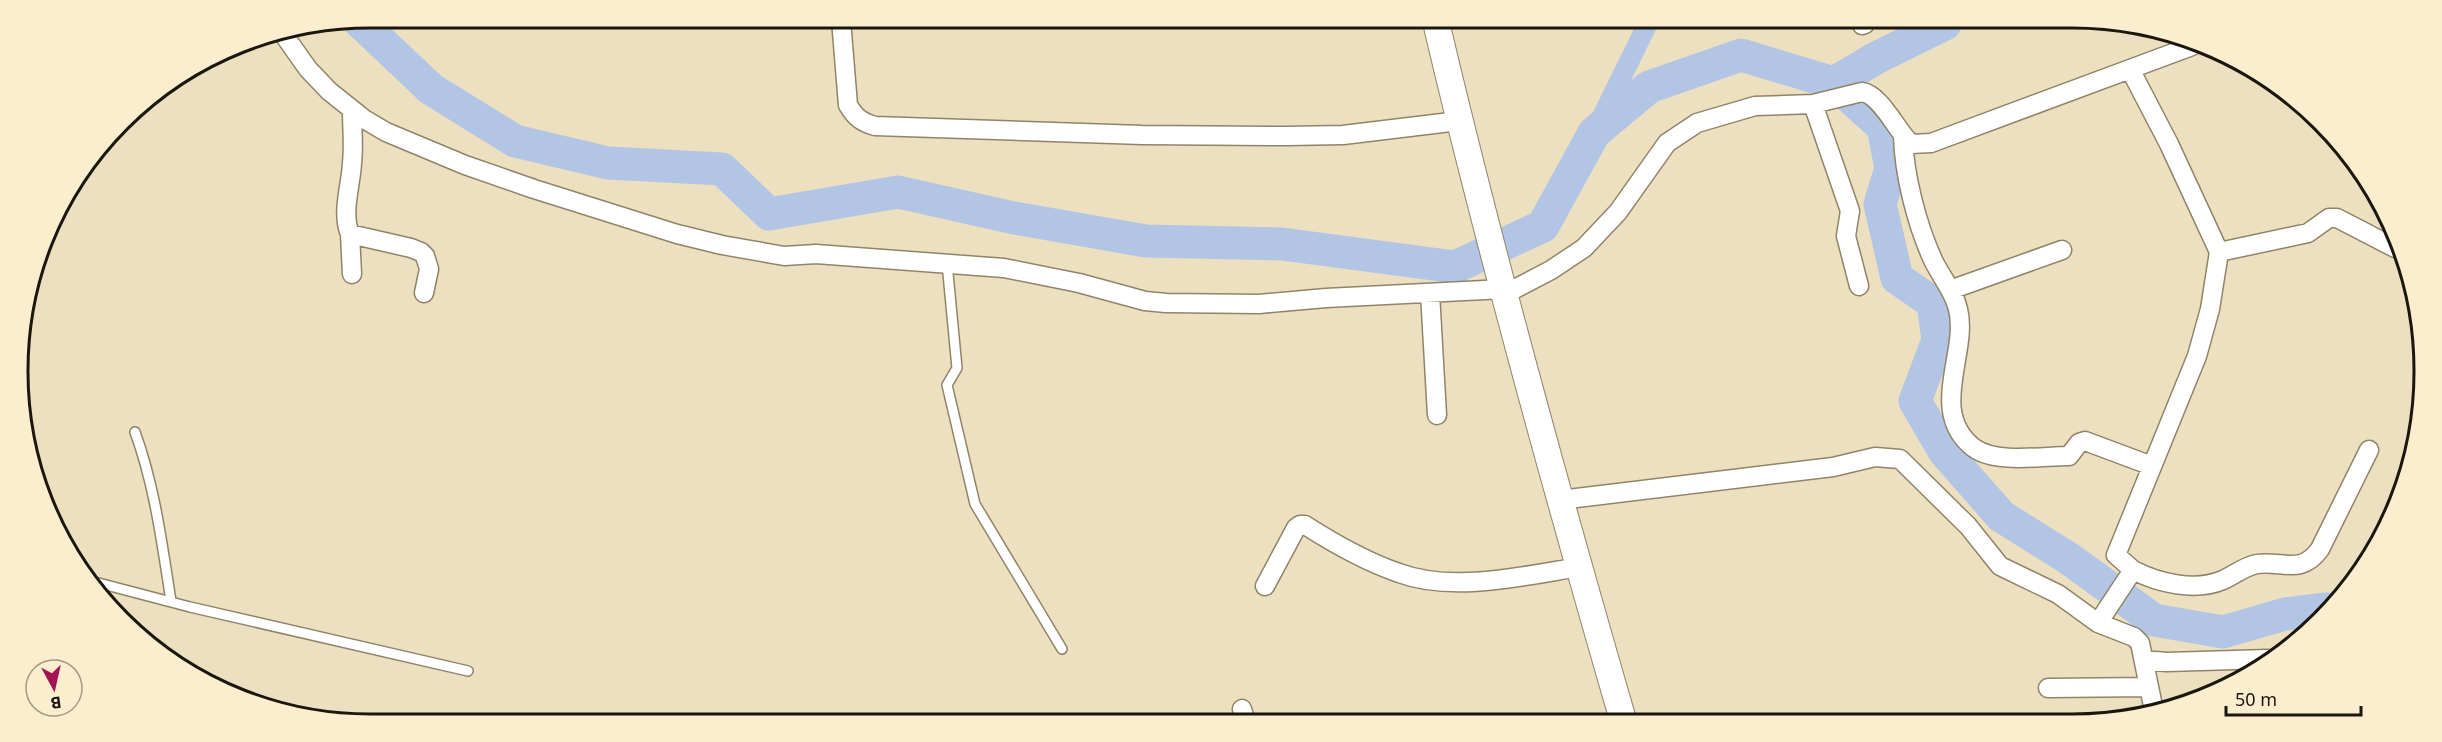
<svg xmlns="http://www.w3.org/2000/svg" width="2442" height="742" font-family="'Noto Sans',sans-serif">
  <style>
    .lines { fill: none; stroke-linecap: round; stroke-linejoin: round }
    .canal { stroke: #b2c5e5; stroke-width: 20 }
    .river { stroke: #b2c5e5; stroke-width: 33 }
    .lane-casing { stroke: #8f8467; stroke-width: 12 }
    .street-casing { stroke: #8f8467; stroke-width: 21 }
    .secondary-casing { stroke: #8f8467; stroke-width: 28 }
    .lane { stroke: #fff; stroke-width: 9 }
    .street { stroke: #fff; stroke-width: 18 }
    .secondary { stroke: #fff; stroke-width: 26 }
    .rim { fill: none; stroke: #1c170c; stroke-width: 3 }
  </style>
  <rect width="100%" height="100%" fill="#ece0c1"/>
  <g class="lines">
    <path class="canal" d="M1594,133l54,-110"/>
    <path class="river" d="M358,20l73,69 84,52 93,22 114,6 47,45 129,-22 116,26 132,23 136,3 173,23 88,-41 51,-93 55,-46 92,-32 93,28 49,44 8,41 -11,36 17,74 36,25 5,37 -23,61 29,50 57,65 67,42 86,62 69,12 62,-18 41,-5
      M1834,83l42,-25 69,-34"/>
    <g class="lane-casing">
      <path id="lane" d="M947,263l10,105 -10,17 28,119 87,145
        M135,432c20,55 27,112 36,169
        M91,581l99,26 278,64"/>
    </g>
    <g class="street-casing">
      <path id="street" d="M841,20l7,85c7,12 13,17 27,21l267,9 145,1 56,-1 116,-14
        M1862,25l3,-1
        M284,35l24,34 21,22 35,28 22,13 79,33 69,24 143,45 45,11 62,11 32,-2 188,14 75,15 66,18 21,2 93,1 67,-6 178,-9
        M2131,71l38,73 50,108 -9,57 -13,47 -81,199 17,15
        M1813,104l37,107 -4,25 13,50
        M352,111c0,17 2,35 0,52 -1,22 -11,50 -2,71l61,14 10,4 4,4 4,13 -5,24
        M1903,136c1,39 14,89 30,124 8,17 21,31 25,49 11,44 -31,103 16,139 22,16 69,8 95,8l10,-13 6,-2 67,25
        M350,234l2,40
        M2219,252l89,-19 21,-15h8l58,30
        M1950,290l112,-40
        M1430,293l7,122
        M1505,294l46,-24 33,-22 34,-36 49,-69 30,-20 58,-17 58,-2 49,-12c18,2 35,39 49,52l20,-1 261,-97
        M1560,500l273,-33 42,-10 25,2 68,67 32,40 58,28 40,29 35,-53c25,13 62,22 90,10 11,-5 22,-14 34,-16 25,-4 44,12 63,-15l49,-99
        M1265,586l31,-58 4,-3h5c28,18 62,37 94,48 54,20 125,3 180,-6
        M2098,623l36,14 6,6 14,68
        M2144,660l23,2 101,-3
        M2048,688l101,-1
        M1242,709l3,10"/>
    </g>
    <g class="secondary-casing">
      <path id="secondary" d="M1436,22c55,234 120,467 187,698"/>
    </g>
    <use href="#lane" class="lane"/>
    <use href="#street" class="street"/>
    <use href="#secondary" class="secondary"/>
  </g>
  <path d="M0 0H2442V742H0ZM370 28H2072A342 342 0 0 1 2414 370V372A342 342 0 0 1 2072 714H370A342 342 0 0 1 28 372V370A342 342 0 0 1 370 28Z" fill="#faeece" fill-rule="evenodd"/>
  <path class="rim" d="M370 28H2072A342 342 0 0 1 2414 370V372A342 342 0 0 1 2072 714H370A342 342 0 0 1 28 372V370A342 342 0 0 1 370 28Z"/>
  <g transform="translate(54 688) rotate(172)"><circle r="28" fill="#faeece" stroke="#a19880" stroke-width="1.5"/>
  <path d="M0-4.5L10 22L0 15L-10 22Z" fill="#a31255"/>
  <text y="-9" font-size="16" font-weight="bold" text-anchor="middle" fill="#1c170c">B</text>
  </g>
  <path d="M2226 706v9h135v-9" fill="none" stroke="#1c170c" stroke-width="3"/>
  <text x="2235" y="706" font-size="18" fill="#1c170c" stroke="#faeece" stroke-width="4.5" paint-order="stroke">50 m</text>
</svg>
